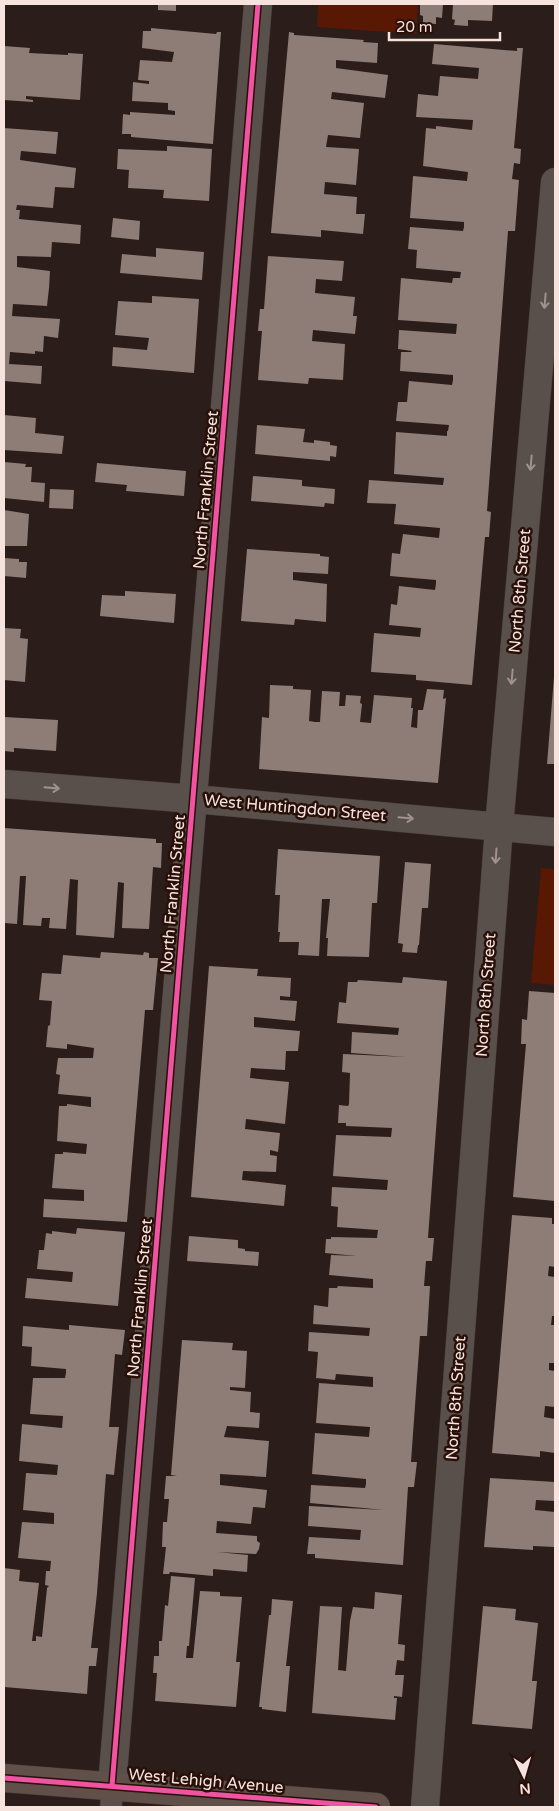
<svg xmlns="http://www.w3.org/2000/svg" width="559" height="1811" font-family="'Varela Round',sans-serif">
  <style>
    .green { fill: #581803 }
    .building { fill: #8e7c76 }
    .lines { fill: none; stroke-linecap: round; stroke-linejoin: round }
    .service-casing { stroke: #443835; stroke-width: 23 }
    .minor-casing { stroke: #443835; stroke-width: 29 }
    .primary-casing { stroke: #443835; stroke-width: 29 }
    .service { stroke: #594f4b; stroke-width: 21 }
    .minor { stroke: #594f4b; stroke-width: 28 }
    .primary { stroke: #614f49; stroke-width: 28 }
    .cycleway-casing { stroke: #281009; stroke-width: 8 }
    .cycleway { stroke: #f153a3; stroke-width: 5 }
    .oneway { stroke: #a0928d }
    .labels { text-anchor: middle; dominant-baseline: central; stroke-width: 5; stroke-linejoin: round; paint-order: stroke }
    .street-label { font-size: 16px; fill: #f6e3de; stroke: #281009 }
  </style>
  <rect width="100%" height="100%" fill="#2b1d19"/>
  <path class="green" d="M318,4h100l-2,30 -99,-7z
    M541,868l14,1v116l-24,-2z"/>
  <path class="building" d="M158,4h18v7l-18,-1z
    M420,4h23l-1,14 -6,-1v7l-13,-1v-7l-3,-1z
    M453,4h40l-1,17 -24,-1v6l-14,-1 1,-5 -3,-1z
    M151,28l65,6 1,-2h4l-8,112 -82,-7v-3h-9l1,-20 7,1v-3l45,3v-4l-7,-1v-7l-36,-2 1,-19 16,2v-3l-11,-1 2,-20 32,2 2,-10 -32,-4 1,-17h8z
    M289,32l5,1v2l70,5 -1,2 15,1 -1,20 -41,-3v8l52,7 -3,23 -53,-6 -1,7 33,4 -4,35 -32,-3 -2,12 33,2 -3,36 -31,-3 -1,12 33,3 -1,17h9l-2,20 -42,-4v7l-50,-4z
    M434,44l83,7v-3h6l-9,100 7,1 -1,15 -6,-1 -2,16 7,1 -4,51h-7l-21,280 4,1 -2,25h-4l-13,148 -56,-5v-5l-45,-3 3,-39 46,4 1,-9 -32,-3 2,-21 6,1 2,-19 36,4 1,-6v-4l-46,-4 2,-23 8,1 3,-20 36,4 1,-10 -46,-4 2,-20 -29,-1 2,-23 74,5 1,-7 -50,-4 2,-42 51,4v-5h1l1,-6 -53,-4 2,-19h9l2,-21 43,4 1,-5v-5l-53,-4 1,-19h10l1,-1 -14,-2 1,-19 57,4 1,-10 -59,-4 3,-42 51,5 1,-5h7l1,-6 -45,-4 1,-18 -9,-1 2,-22 53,4 1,-4v-5l-54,-4 3,-42 54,5 1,-9 -45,-6 3,-38 10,1v-3l36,4 1,-10 -57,-3 2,-23 20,2 2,-20 38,3 1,-11 -47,-4z
    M4,46l26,2 -1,5 39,2v-2l15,1 -3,46 -54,-4v3l7,1v2l-29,-2z
    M4,128l54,4 -2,22 -35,-3 -1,9 56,8 -2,20 -19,-1 -2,21 -36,-3 -1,5h4l-1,9 62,6 -1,19 -28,-2 -1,15 -34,-1v11l33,4 -1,17 -2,18 -34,-2 -1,12 48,3 -2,19 -14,-2 -1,16 -8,-1v3l-25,-2 -1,12 33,2 -1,18 -37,-3z
    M167,146l45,3 -3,52 -46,-3 1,-8 -36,-2 1,-18 -12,-1 1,-20 49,2z
    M113,218l27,3 -1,19 -28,-3z
    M156,248l48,4 -2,28 -82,-7 2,-19 34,3z
    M268,256l76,5 -2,20 -26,-2 -1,14 40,4 -2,19h4l-2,18 -42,-4 -1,11 33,3 -2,36 -34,-2 -1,6 -50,-4 4,-49h-4l2,-22h4z
    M152,296l47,3 -5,74 -82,-7 1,-19 34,3 2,-12 -34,-3 3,-34 34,2z
    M4,415l32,3 -1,15 29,3 -2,18 -58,-4z
    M257,425l48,4 -2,13 11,1v-3l16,2v3l7,1 -1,11 -6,-1v5l-75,-7z
    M4,462l22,2 -1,3h7l-1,15 14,1 -1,19 -40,-4z
    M97,463l89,8 -2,25 -58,-5 1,-6 -32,-3z
    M253,476l49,4v6l33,3 -1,15 -9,-1 -1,4 -73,-6z
    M50,489l24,1 -1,19 -24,-1z
    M4,510l25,4 -2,32h-23z
    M247,549l73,5v2l9,1 -1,17 -35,-2v8l34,4 -1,38 -31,-3 -1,6 -53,-4z
    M4,558l15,1v3h8l-1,16 -22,-2z
    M125,591l51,3 -2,29 -74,-7 2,-21 23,1z
    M4,628l17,1 -1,9 8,1 -3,43 -21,-2z
    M554,677h1v87h-8z
    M270,685l23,1v3l18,1 -2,31 6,1h5l2,-31 18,1 -1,14h6l1,-11 15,1 -1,7 2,1 -2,18 11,1 3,-28 38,3 -1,10h2l-2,19 6,1 1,-18h5l4,-21 17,1 -1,9 3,-1 -8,85 -179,-14 3,-52 7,1z
    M4,717l54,3 -2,31 -42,-3v4l-10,-1z
    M4,828l152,11v4h6l-1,25 -8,-1 -4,62 -27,-1 2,-45 -6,-1 -4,56 -38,-3 2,-55 -8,-1 -4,50 -17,-1 1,-10h-8l-1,8 -18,-1 3,-49h-6l-3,48 -13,-1z
    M278,849l102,7 -3,47h-5l-3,54 -42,-1 1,-18h-2l4,-39h-8l-3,57 -21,-1 1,-13h-20l1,-10h-2l2,-37h-5z
    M405,862l26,2 -3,44h-6l-3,37h-1l-1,8 -15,-1 1,-8 -5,-1z
    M101,952l42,3 1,-3 5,1v5h9l-5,52h-8l-18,212 -84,-5 1,-18 40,2v-11l-32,-2 3,-34h8v-2l23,2 1,-10 -30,-3 2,-35h8v-2l24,3v-10l-33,-3 2,-19 -4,-1 2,-16h35l1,-10 -27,-4v5l-21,-2 2,-21 2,-1 2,-24 -13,-1 3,-27 19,1 2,-19 37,3z
    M209,966l49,3 -1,7 34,2 -1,19 -10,-1v4l17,1 -2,20 -41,-4v10l46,4 -2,20h-12l-1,19 -34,-2 -1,10 39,4 -4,42 -39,-5 -1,10 35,4 -2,19 -8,-2v5l7,1 -1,16 -33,-1 -1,9 44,5 -2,21 -93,-9z
    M403,977l44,4 -19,257h6l-2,23h-6l-2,25h6l-3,50h-7l-9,126h6l-3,25h-6l-5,78 -88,-7v-4h-8l2,-17 51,3 1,-10 -53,-4 1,-20 75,4 -74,-7 1,-18 54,3 1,-4v-5l-54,-5 3,-41 54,4 1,-10 -54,-4 3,-40 54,4v-10l-37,-3 -1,6 -19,-2 2,-26 -10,-1 1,-19 60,4 1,-8 -57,-4 1,-19 14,2 1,-19h8l1,-2 35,2v-9l-44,-4 2,-20 26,1 -32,-3 1,-14h5v-2l46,1 1,-8 -41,-3 1,-20 -7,-1 1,-19 55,3 1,-10 -55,-4 3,-41 55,2 1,-9 -46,-2v-3h-8l1,-18 9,1 1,-2 1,-31 -8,-1 1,-18 63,3 -55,-4 1,-21 46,3 1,-7 -62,-5 2,-21 7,1 2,-21h9l1,-2 44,3z
    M529,991l26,2v208l-42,-4 13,-153h-5l1,-25 5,1z
    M512,1215l40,3v6h3v43l-6,-1 -1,10 7,1v39h-3l-1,9h4v38h-6v7l6,1v36l-10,-1 -1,11 11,2v34l-15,-2v6l-48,-4z
    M77,1228l48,4 -7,74 -93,-8 2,-20 45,4 1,-10 -36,-3 2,-19h5l2,-17 6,1v-3l24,3z
    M189,1236l49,4v8l7,1v2l14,1 -1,14 -71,-5z
    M69,1325l56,5 -3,25 -7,-1 -6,73h10l-5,48 -8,-1 -9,119 -6,55h7l-2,18h-7l-2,28 -83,-7v-119l16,2 -1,11 20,2 -7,58h4v-5l6,1 5,-49 2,-2 -4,-1 1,-14h4l1,-10 -33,-3 4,-36 32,2v-11l-31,-3 3,-37 31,2 1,-10 -39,-4 3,-37 40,4 1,-12 -33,-2 3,-36h32l1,-5v-4l-35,-3 1,-19 -10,-1 1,-20 46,4z
    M182,1340l51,3 -1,7 15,1 -2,37 -15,-1v3l21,2 -1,20 10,1 -1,15 -32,-2 -3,11 45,4 -3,36 -46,-3v11l47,5 -2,18 -12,-1 -2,17 -34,-3 -1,12 41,3v5l3,2 -1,6 -3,5 -39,-2 31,3 -1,17 -34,-3v7l-43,-4 -1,2h-6l3,-27h-4l1,-25h4l2,-23h-5l2,-23h11l-6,-1z
    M490,1478l65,4v19l-19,-1 -1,10 20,2v35l-22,-1v4l-49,-3z
    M171,1576l24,2 -6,68h-2l-1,12h7l7,-67 20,1v4l22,1 -6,65h4l-4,45 -81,-6 2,-28h-4l1,-17h5v-15h3l3,-36 3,1z
    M375,1592l27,3 -4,49 7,1 -1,16 -7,-1 -2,15h9l-2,22 -8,-1v2h3l-2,22 -83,-7 8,-107 22,1 -4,63 8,1 4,-50 3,-14 21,2z
    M272,1599l21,2 -7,65h4l-4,46 -24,-3v-2h-3l10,-92h2z
    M483,1606l33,3 -1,11 23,3 -6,58h5l-5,48 -60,-5z"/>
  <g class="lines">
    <g class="service-casing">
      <path id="service" d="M111,1807l1,-21"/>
    </g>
    <g class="minor-casing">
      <path id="minor" d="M4,784l190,15 361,33
        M112,1786l146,-1782
        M425,1807l74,-980 56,-645"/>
    </g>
    <g class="primary-casing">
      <path id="primary" d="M4,1778l372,29"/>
    </g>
    <use href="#service" class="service"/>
    <use href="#minor" class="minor"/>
    <use href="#primary" class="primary"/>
    <g class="cycleway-casing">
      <path id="cycleway" d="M4,1778l372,29
        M112,1786l146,-1782"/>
    </g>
    <use href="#cycleway" class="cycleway"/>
  </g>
  <defs><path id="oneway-shaft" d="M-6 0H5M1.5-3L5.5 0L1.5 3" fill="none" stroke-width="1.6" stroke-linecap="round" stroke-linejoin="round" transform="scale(1.25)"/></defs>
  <g class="oneway">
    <use href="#oneway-shaft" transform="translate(545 301) rotate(95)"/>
    <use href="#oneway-shaft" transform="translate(531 463) rotate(95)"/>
    <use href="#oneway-shaft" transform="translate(512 677) rotate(95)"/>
    <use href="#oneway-shaft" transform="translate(52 788) rotate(5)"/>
    <use href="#oneway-shaft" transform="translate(406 818) rotate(5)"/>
    <use href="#oneway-shaft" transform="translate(496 856) rotate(94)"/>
  </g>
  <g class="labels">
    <g class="street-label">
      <text transform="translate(206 490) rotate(-85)">North Franklin Street</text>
      <text transform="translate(520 591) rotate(-85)">North 8th Street</text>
      <text transform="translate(295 808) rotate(5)">West Huntingdon Street</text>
      <text transform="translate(173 894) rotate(-85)">North Franklin Street</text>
      <text transform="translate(486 995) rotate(-86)">North 8th Street</text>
      <text transform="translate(140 1298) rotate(-85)">North Franklin Street</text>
      <text transform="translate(456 1398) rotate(-86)">North 8th Street</text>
      <text transform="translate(206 1781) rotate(5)">West Lehigh Avenue</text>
    </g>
  </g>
  <rect width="559" height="1811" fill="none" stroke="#f6e3de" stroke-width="10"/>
  <g transform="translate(524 1776) rotate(175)" stroke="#281009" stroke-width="4" paint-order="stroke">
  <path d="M0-4L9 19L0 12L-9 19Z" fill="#f6e3de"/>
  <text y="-8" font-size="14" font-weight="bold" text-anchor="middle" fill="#f6e3de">N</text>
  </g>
  <path d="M389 32v8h111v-8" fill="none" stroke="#f6e3de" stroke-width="2.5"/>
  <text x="396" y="32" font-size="15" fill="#f6e3de" stroke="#281009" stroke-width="4" paint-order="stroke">20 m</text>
</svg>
